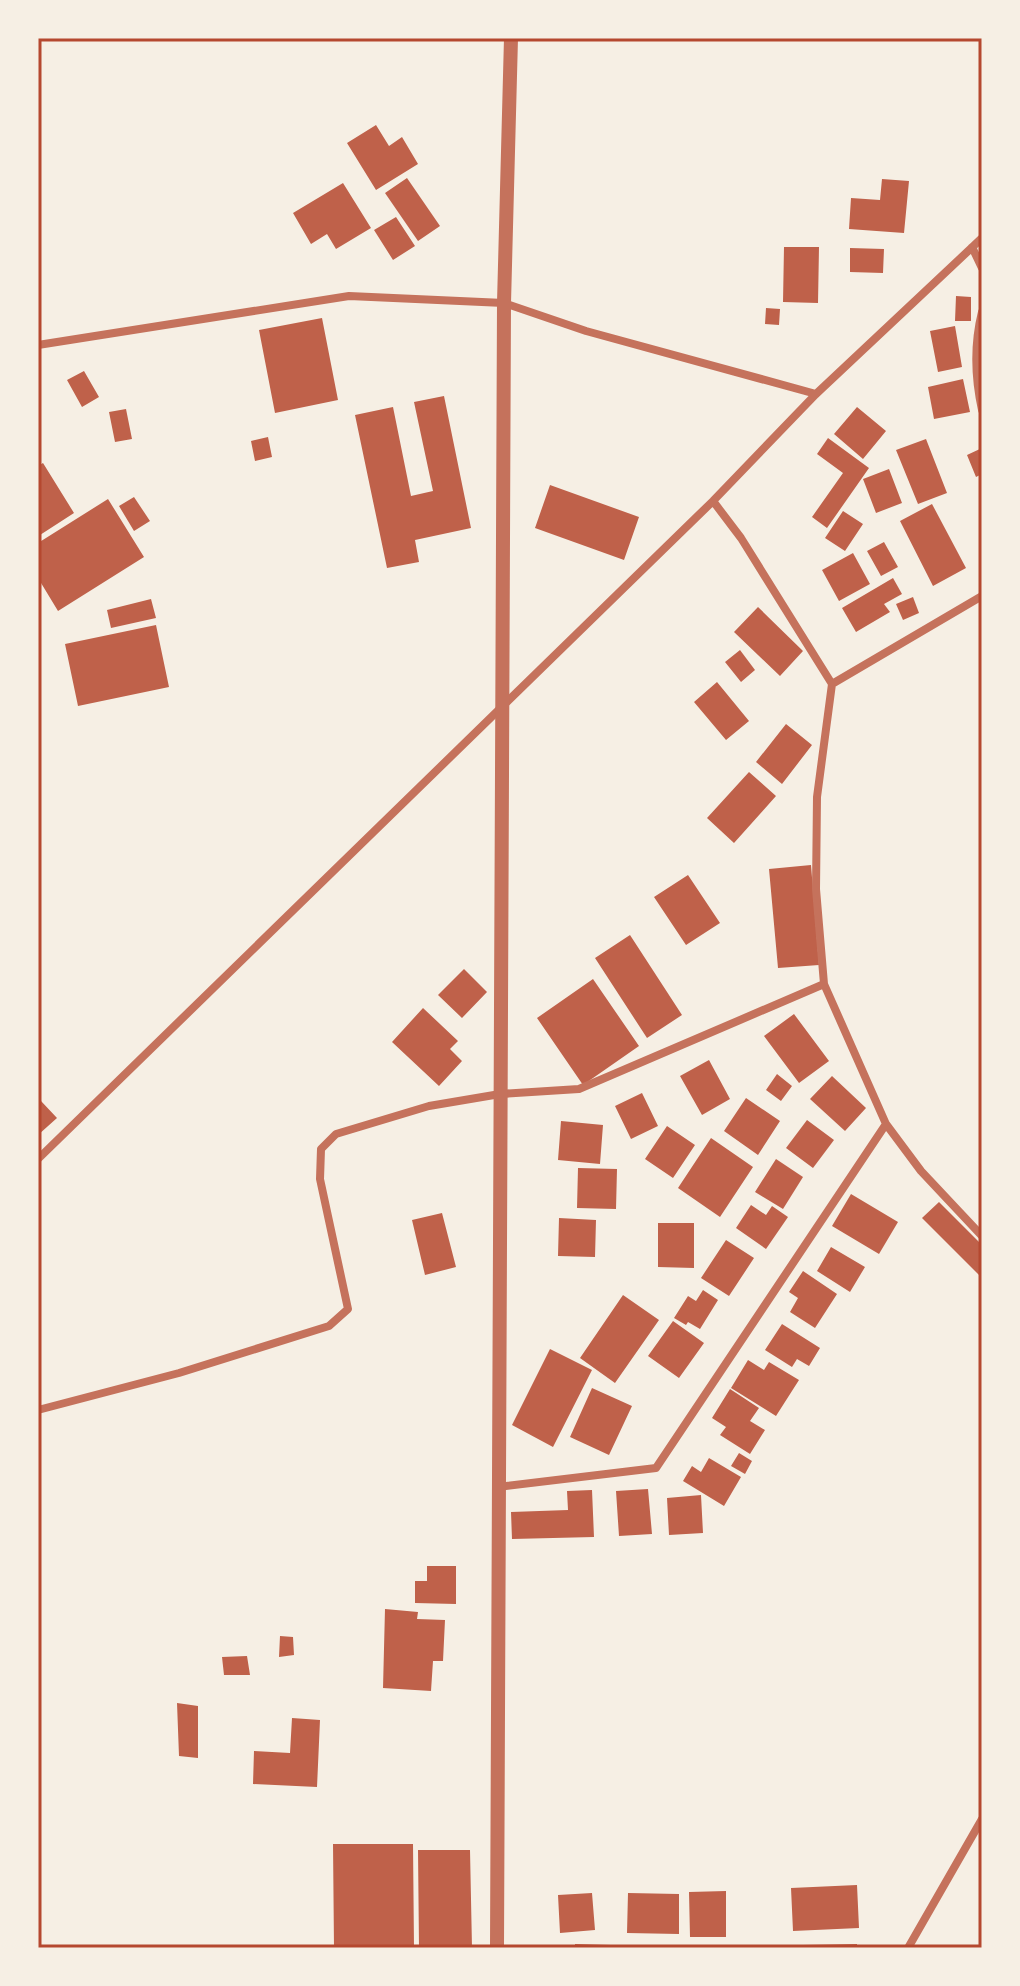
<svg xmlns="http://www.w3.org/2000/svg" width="1020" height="1986" font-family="'Exo 2',sans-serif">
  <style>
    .building { fill: #bf614a }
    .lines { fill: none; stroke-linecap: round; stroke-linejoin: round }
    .minor { stroke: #c5725c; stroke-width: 8 }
    .tertiary { stroke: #c5725c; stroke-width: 14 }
    .neatline { fill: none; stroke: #b5482f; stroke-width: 3 }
  </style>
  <rect width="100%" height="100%" fill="#f6efe4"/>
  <path class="building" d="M376,125l13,21 13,-9 16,27 -42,26 -29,-47z
    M407,178l33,48 -22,15 -33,-48z
    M882,179l27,2 -5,52 -55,-4 2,-31 29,2z
    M343,183l28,45 -35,21 -9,-15 -16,10 -18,-31z
    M396,217l19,29 -22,14 -19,-30z
    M784,247h35l-1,56 -35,-1z
    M850,248l34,1 -1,24 -33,-1z
    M956,296l15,1v24h-16z
    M766,308l14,1 -1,16 -14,-1z
    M322,318l16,82 -63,13 -16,-83z
    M955,326l7,41 -24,5 -8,-41z
    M84,371l15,26 -17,10 -15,-27z
    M963,379l7,33 -36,7 -6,-32z
    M444,396l27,132 -56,12 4,22 -32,6 -32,-153 38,-8 18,89 22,-5 -19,-89z
    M857,407l29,24 -23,28 -29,-25z
    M126,409l6,30 -17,3 -6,-30z
    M268,437l4,20 -17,4 -4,-20z
    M828,438l41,30 -42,60 -15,-11 31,-44 -26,-19z
    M926,439l21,54 -29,11 -22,-54z
    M982,448v26l-6,3 -9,-22z
    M43,463l31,50 -34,22 -2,-69z
    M889,469l13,34 -26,10 -13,-34z
    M550,485l89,32 -15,43 -89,-32z
    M134,497l16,24 -16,10 -15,-25z
    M108,499l36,58 -86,54 -20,-33v-35z
    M932,504l34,64 -33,18 -33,-65z
    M843,511l20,13 -18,27 -20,-13z
    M884,542l14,25 -17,9 -14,-25z
    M853,553l17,31 -31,17 -17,-31z
    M893,578l9,16 -18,10 6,8 -34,20 -14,-24z
    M913,597l6,16 -16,7 -7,-16z
    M151,599l5,19 -45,10 -4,-18z
    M758,607l45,44 -23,25 -46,-44z
    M156,625l13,62 -91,19 -13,-62z
    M740,650l15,20 -14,12 -16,-20z
    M717,682l32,39 -23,19 -32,-38z
    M786,724l26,21 -30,39 -26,-22z
    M749,772l27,24 -42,47 -27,-25z
    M811,865l8,100 -41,3 -9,-99z
    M688,875l32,48 -34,22 -32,-48z
    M630,935l52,80 -35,23 -52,-80z
    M464,969l23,23 -25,26 -24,-23z
    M593,979l46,67 -56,39 -46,-67z
    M423,1008l35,33 -8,8 12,12 -23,25 -47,-44z
    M794,1014l35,47 -30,22 -35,-47z
    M709,1060l21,39 -28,16 -22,-39z
    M777,1074l15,12 -11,15 -15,-11z
    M832,1076l34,32 -21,23 -35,-32z
    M642,1093l16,33 -27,13 -16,-33z
    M746,1098l34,23 -22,34 -34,-24z
    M41,1101l16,17 -19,17v-32z
    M807,1120l27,20 -21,28 -27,-20z
    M561,1121l42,4 -3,39 -42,-4z
    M667,1126l28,19 -22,33 -28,-19z
    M711,1138l42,29 -33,50 -42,-29z
    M776,1159l27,18 -20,32 -28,-17z
    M578,1168l39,1 -1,40 -39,-1z
    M851,1194l47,28 -19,32 -47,-28z
    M939,1202l43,43v33l-60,-60z
    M751,1205l15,10 6,-9 16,11 -22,32 -30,-21z
    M442,1213l14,54 -31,8 -13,-55z
    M559,1218l37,2 -1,37 -37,-1z
    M658,1223h36v45l-36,-1z
    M726,1240l28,18 -25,38 -28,-18z
    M831,1247l34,20 -15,25 -33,-21z
    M803,1271l34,23 -22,34 -25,-16 8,-14 -9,-6z
    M703,1290l15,10 -18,29 -12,-7 -2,3 -12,-7 14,-22 8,5z
    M623,1295l36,25 -44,63 -35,-25z
    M673,1321l31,22 -25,35 -31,-22z
    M782,1324l38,24 -11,18 -12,-7 -5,8 -27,-17z
    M550,1349l42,21 -39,77 -41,-22z
    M748,1360l16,10 5,-8 30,18 -23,36 -45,-28z
    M592,1388l40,18 -23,49 -39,-18z
    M730,1389l29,19 -9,13 15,9 -15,24 -30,-19 6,-8 -14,-9z
    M739,1453l13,8 -7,13 -14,-8z
    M709,1458l32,19 -17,29 -41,-25 9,-15 9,6z
    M648,1489l4,45 -33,2 -3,-45z
    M592,1490l2,47 -82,2 -1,-27 57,-2 -1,-19z
    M701,1495l2,38 -34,2 -2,-37z
    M427,1566h29v38l-41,-1v-22h12z
    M385,1609l33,3 -1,7 28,1 -2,41h-10l-2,30 -48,-3z
    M280,1636l13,1 1,18 -15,2z
    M247,1656l3,19h-26l-2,-18z
    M177,1703l21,3v52l-19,-2z
    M292,1718l28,2 -3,67 -64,-3 1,-33 36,2z
    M333,1844h80l1,104h-80z
    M418,1850h52l2,98h-53z
    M857,1885l2,43 -66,3 -2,-43z
    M726,1891v46h-36l-1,-45z
    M592,1893l3,37 -35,3 -2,-38z
    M628,1893l51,1v40l-52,-1z
    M575,1944l36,1 1,3h-37z
    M857,1944v4h-54v-3z"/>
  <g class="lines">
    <path class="minor" d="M972,247l10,21
      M982,312c-8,32 -7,66 0,98
      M38,345l311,-49 155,7 82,28 230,63
      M713,501l28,37 91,146 -15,113 -1,92 8,95 62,140 35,47 61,65
      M832,684l150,-88
      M38,1159l675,-658 103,-107 166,-156
      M38,1410l141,-37 150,-47 19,-17 -28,-130 1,-30 15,-15 93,-28 71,-12 79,-5 245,-105
      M498,1487l158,-19 230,-344
      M908,1948l74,-129"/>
    <path class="tertiary" d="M497,1948l7,-1645 7,-265"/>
  </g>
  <rect width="1020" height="1986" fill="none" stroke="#f6efe4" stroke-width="80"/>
  <rect x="40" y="40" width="940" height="1906" class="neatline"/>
</svg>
